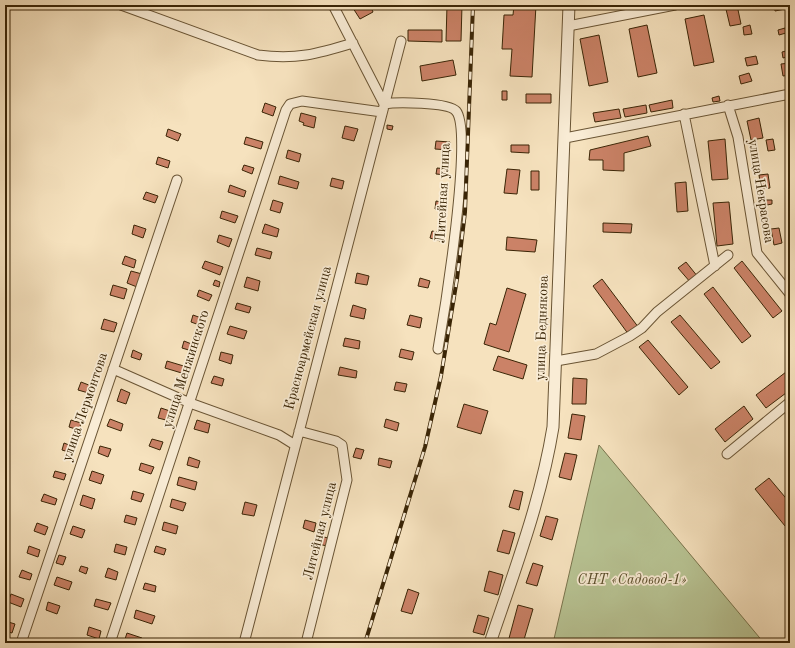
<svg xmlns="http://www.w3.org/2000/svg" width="795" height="648" font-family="'Old Standard TT',serif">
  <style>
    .green { fill: #b8c494; stroke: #79744d }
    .building { fill: #cb8267; stroke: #3a2506 }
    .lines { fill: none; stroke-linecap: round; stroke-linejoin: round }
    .minor-casing { stroke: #695434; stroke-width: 11 }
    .tertiary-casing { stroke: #695434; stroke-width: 13 }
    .minor { stroke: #f9ecd5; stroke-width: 9 }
    .tertiary { stroke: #f9ecd5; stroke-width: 11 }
    .rail-casing { stroke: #3a2506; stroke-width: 4 }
    .rail { stroke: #f9ecd5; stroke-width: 2.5; stroke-dasharray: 8; stroke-linecap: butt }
    .labels { text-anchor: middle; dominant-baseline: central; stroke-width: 3.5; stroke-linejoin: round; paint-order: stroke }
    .street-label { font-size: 14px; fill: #3a2506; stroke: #f9ecd5 }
    .park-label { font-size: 14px; font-style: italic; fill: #5a4d2a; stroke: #f9ecd5 }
  </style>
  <rect width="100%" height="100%" fill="#f6e2be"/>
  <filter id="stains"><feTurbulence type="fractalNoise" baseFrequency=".005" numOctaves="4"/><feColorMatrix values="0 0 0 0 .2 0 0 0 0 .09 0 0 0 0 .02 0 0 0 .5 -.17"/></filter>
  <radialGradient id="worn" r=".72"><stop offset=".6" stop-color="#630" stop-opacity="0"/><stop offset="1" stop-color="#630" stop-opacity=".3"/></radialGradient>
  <path class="green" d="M599,445l165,198h-207l-3,-4z"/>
  <path class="building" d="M351,5h19l3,7 -13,7z
    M447,5h15l-1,36h-15z
    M514,5h22l-4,72 -22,-1 2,-27h-10l2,-34h9z
    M725,5h12l4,19 -11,2z
    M774,5h16v3l-15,3z
    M704,15l10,47 -20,4 -9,-47z
    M647,25l10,48 -19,4 -9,-48z
    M750,25l2,9 -8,1 -1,-8z
    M785,28l1,5 -7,2 -1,-5z
    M408,30h34v12l-34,-1z
    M599,35l9,47 -19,4 -9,-47z
    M790,50v6l-7,2 -1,-6z
    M756,56l2,8 -11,2 -2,-8z
    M453,60l3,15 -34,6 -2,-15z
    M790,63v12l-7,1 -2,-12z
    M749,73l3,8 -11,3 -2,-8z
    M502,91h5v9h-5z
    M526,94h25v9h-25z
    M719,96l1,5 -7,1 -1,-4z
    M672,100l1,8 -22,4 -2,-7z
    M265,103l11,4 -3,9 -11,-4z
    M646,105l1,8 -22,4 -2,-8z
    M619,109l2,9 -26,4 -2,-9z
    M301,113l15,4 -2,11 -11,-3 1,-2 -5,-2z
    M759,118l4,20 -12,2 -4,-19z
    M387,125l6,1 -1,4 -5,-1z
    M345,126l13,3 -4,12 -12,-3z
    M168,129l13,5 -3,7 -12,-5z
    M648,136l3,10 -27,7v18l-21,-1v-10h-14l1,-10z
    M246,137l17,5 -2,7 -17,-5z
    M725,139l3,40 -16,1 -4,-39z
    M773,139l2,11 -7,1 -2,-11z
    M436,141l14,1 -1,8 -14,-1z
    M511,145h18v8l-18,-1z
    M288,150l13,4 -2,8 -13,-4z
    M158,157l12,4 -2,7 -12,-4z
    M244,165l10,3 -2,6 -10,-4z
    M437,168l11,1 -1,6 -11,-1z
    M507,169l13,1 -3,24 -13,-1z
    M531,171h8v19h-8z
    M768,174l2,14 -9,1 -2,-14z
    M280,176l19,6 -2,7 -19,-5z
    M332,178l12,3 -2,8 -12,-3z
    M686,182l2,29 -11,1 -2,-29z
    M230,185l16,6 -2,6 -16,-5z
    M146,192l12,4 -3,7 -12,-4z
    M273,200l10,3 -3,10 -10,-3z
    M766,200h6v4l-5,1z
    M436,201l11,2 -1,7 -11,-1z
    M729,202l4,42 -16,2 -4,-43z
    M222,211l16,5 -3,7 -15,-5z
    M603,223l29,1 -1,9 -28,-1z
    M265,224l14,5 -2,8 -15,-4z
    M134,225l12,4 -3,9 -11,-4z
    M779,228l3,15 -8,2 -3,-16z
    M432,231l10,2 -2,8 -10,-3z
    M219,235l13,4 -3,8 -12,-5z
    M507,237l30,3 -2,12 -29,-2z
    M257,248l15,4 -2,7 -15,-4z
    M125,256l11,4 -2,8 -12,-4z
    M205,261l18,6 -3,8 -18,-7z
    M742,261l40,50 -9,7 -39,-50z
    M686,262l12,15 -7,6 -13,-15z
    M131,271l11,3 -5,13 -10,-4z
    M357,273l12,3 -2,9 -12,-2z
    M247,277l13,4 -2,10 -14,-4z
    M420,278l10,3 -2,7 -10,-2z
    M602,279l37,49 -10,7 -36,-49z
    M215,280l5,2 -1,5 -6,-2z
    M113,285l14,4 -3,10 -14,-4z
    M713,287l38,49 -9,7 -38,-49z
    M507,288l19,6 -17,58 -25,-8 6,-21 6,2z
    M199,290l13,5 -3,6 -12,-5z
    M237,303l14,4 -2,6 -14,-4z
    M353,305l13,4 -2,10 -14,-3z
    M193,315l11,4 -2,7 -11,-4z
    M410,315l12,3 -2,10 -13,-3z
    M680,315l40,47 -9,7 -40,-47z
    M104,319l13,4 -3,9 -13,-3z
    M230,326l17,5 -3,8 -17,-5z
    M345,338l15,3 -1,8 -16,-3z
    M648,340l40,47 -9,8 -40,-48z
    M184,341l10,4 -2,6 -10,-3z
    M401,349l13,3 -2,8 -13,-3z
    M133,350l9,4 -2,6 -9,-3z
    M221,352l12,3 -2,9 -12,-4z
    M498,356l29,9 -4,14 -30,-9z
    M167,361l20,6 -2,7 -20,-6z
    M340,367l17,4 -1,7 -18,-3z
    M786,372l4,6v12l-24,18 -10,-13z
    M214,376l10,3 -2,7 -11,-3z
    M573,378l14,1 -1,25h-14z
    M81,382l13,5 -2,7 -14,-4z
    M396,382l11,2 -2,8 -11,-2z
    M121,389l9,4 -4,11 -9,-3z
    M464,404l24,7 -7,23 -24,-7z
    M744,406l9,13 -28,23 -10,-13z
    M161,408l12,4 -3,9 -12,-3z
    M572,414l13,2 -4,24 -13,-2z
    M110,419l13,5 -2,7 -14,-5z
    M386,419l13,4 -2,8 -13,-4z
    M71,420l10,3 -2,7 -10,-3z
    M197,420l13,4 -2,9 -14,-4z
    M152,439l11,3 -3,8 -11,-4z
    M64,443l10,4 -2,6 -10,-3z
    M100,446l11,3 -3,8 -10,-4z
    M356,448l8,2 -3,9 -8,-2z
    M565,453l12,2 -6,25 -12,-3z
    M189,457l11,4 -2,7 -11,-3z
    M379,458l13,3 -2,7 -12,-3z
    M141,463l13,4 -3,7 -12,-4z
    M55,471l11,3 -2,6 -11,-3z
    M92,471l12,4 -3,9 -12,-4z
    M179,477l18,5 -2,8 -18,-5z
    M769,478l21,25v19l-5,4 -30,-37z
    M514,490l9,2 -4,18 -10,-3z
    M133,491l11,3 -3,8 -10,-3z
    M44,494l13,5 -2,6 -14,-4z
    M83,495l12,4 -3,10 -12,-4z
    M172,499l14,4 -3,8 -13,-4z
    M245,502l12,3 -3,11 -12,-2z
    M126,515l11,3 -2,7 -11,-3z
    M546,516l12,3 -6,21 -12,-4z
    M305,520l11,3 -2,9 -11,-4z
    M164,522l14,4 -2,8 -14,-4z
    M37,523l11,4 -3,8 -11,-4z
    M73,526l12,4 -3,8 -12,-4z
    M503,530l12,3 -6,21 -12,-3z
    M316,535l12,3 -1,8 -13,-3z
    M116,544l11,3 -2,8 -11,-3z
    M29,546l11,4 -2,7 -11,-4z
    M156,546l10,3 -2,6 -10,-3z
    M59,555l7,2 -3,8 -7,-2z
    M533,563l10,3 -6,20 -11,-3z
    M81,566l7,2 -2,6 -7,-3z
    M108,568l10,4 -2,8 -11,-3z
    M22,570l10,4 -2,6 -11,-3z
    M489,571l14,4 -5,20 -14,-4z
    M57,577l15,5 -3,8 -15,-5z
    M145,583l11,3 -1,6 -12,-3z
    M408,589l11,4 -7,21 -11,-3z
    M11,594l13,5 -3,8 -13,-5z
    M96,599l15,4 -3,7 -14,-4z
    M48,602l12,4 -3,8 -11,-4z
    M518,605l15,4 -10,34h-10l-5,-1z
    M136,610l19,6 -3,8 -18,-6z
    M478,615l11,3 -5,17 -11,-3z
    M5,621l10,3 -3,9 -7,-2z
    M89,627l12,4 -2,8 -12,-4z
    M127,633l15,5 -2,5 -16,-1z
    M642,638l5,5h-10z"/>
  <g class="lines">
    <g class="minor-casing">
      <path id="minor" d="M121,5l137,50c38,5 59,-1 95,-12
        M333,5l51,99c12,-2 64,-2 72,7 18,20 -12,204 -18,238
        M568,26l107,-21
        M728,105l10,32 19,116 33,41
        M684,114l31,152
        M565,138l225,-44
        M556,361l40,-7 34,-18 12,-8 15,-16 71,-57
        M113,369l77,34 89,32 16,10
        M299,431l37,10 6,4 5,35 -41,163
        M727,454l63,-52
        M21,643l156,-463
        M110,643l176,-533 4,-6 12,-3 80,11
        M244,643l157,-602"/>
    </g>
    <g class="tertiary-casing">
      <path id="tertiary" d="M490,643c24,-71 51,-142 63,-216l16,-422"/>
    </g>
    <use href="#minor" class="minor"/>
    <use href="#tertiary" class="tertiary"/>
    <g class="rail-casing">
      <path id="rail" d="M365,643l60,-196 16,-71 16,-97 8,-67 8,-207"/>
    </g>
    <use href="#rail" class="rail"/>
  </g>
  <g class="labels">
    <g class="street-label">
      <text transform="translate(761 191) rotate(81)">улица Некрасова</text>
      <text transform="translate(443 193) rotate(-87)">Литейная улица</text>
      <text transform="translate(542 328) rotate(-88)">улица Беднякова</text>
      <text transform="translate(308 338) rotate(-75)">Красноармейская улица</text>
      <text transform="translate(186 369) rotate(-72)">улица Менжинского</text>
      <text transform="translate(85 407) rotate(-71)">улица Лермонтова</text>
      <text transform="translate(320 531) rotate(-76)">Литейная улица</text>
    </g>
    <g class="park-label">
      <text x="632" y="580">СНТ «Садовод-1»</text>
    </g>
  </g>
  <rect width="795" height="648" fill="none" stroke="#f6e2be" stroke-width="20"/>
  <rect x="6" y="6" width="783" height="636" fill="none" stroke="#3a2506" stroke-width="2"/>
  <rect x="10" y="10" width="775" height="628" fill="none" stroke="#3a2506"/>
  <rect width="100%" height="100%" filter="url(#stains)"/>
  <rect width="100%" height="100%" fill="url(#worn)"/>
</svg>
